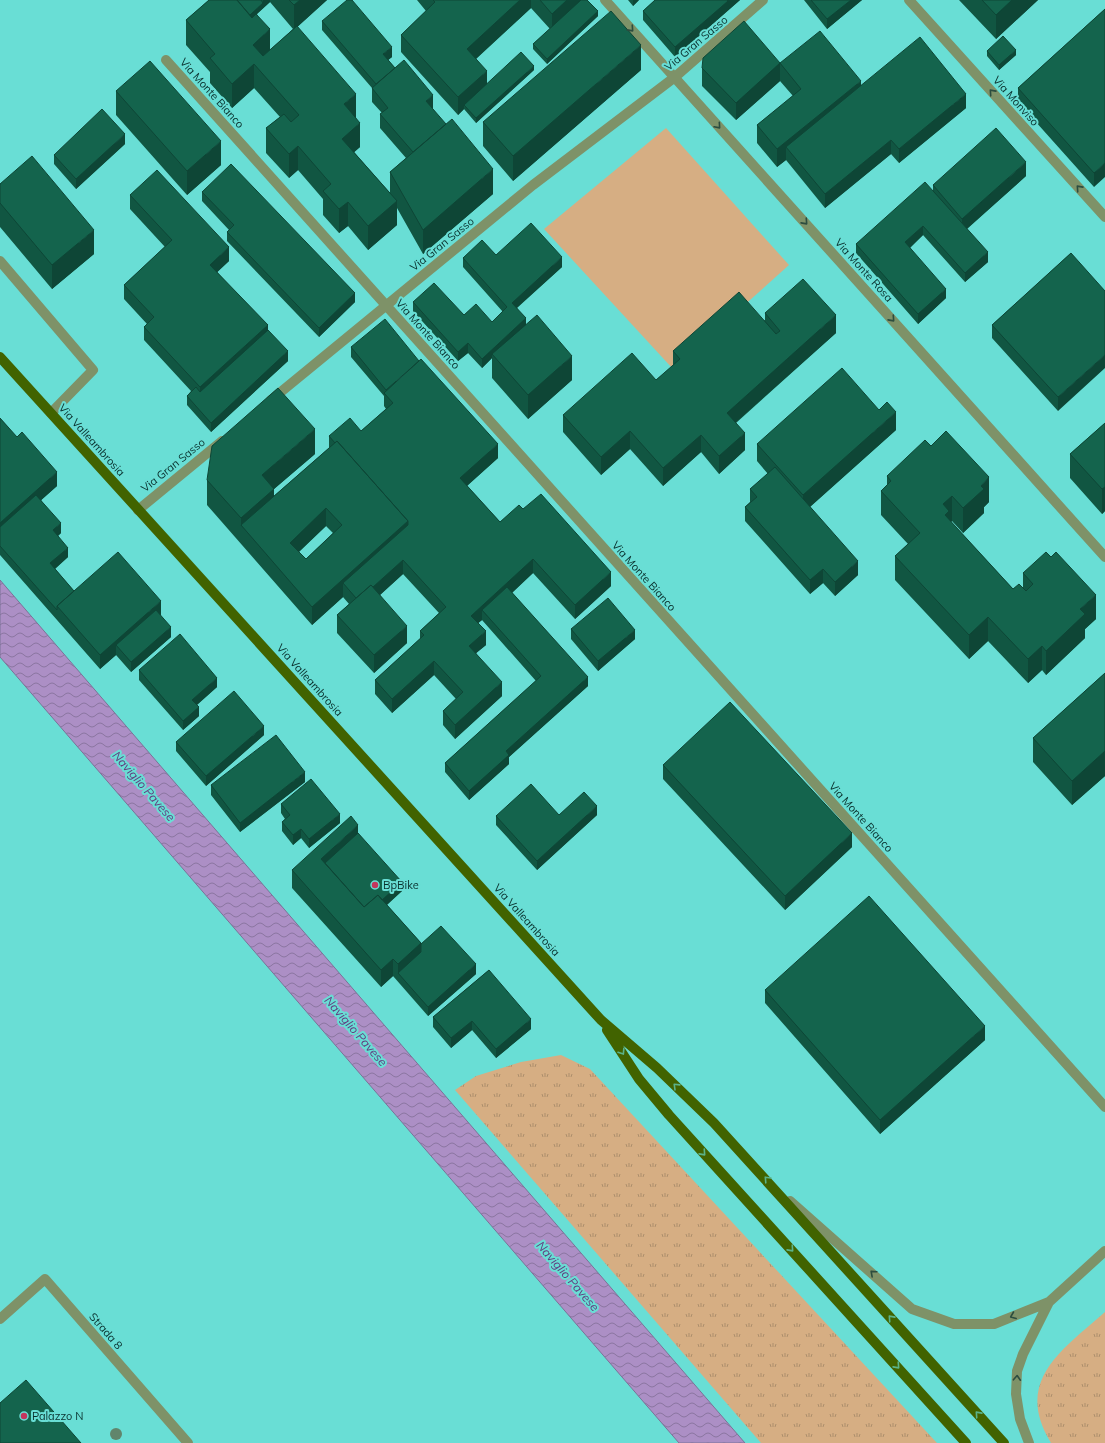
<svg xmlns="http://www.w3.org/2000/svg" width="1105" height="1443" font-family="Mulish,sans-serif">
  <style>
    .grass { fill: url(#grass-tufts) }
    .park { fill: #d6ae83 }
    .water { fill: url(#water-waves); stroke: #7b7297 }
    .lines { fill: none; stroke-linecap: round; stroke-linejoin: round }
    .minor { stroke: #7e9268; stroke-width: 10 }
    .major { stroke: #416300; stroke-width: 10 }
    .tree { fill: #61856c }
    .wall { fill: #115642; fill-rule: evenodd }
    .shaded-wall { fill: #0e4636 }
    .building { fill: #14644d; stroke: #0e4636; fill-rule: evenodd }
    .oneway { stroke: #2c4d3f }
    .oneway2 { stroke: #5bb38a }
    .poi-dot { fill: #c4355d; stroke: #69ded5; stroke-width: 1.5 }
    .labels { text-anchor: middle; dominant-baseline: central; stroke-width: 4; stroke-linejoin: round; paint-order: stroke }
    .street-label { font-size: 11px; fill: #09302d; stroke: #69ded5 }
    .poi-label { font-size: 11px; fill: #09302d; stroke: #69ded5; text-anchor: start }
    .water-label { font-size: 12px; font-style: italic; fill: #633d7f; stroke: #69ded5 }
  </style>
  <defs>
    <pattern id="grass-tufts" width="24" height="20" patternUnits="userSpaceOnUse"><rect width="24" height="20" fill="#d6ae83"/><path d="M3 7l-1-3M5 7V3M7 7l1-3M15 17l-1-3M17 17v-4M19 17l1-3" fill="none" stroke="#ac8e6c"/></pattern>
    <pattern id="water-waves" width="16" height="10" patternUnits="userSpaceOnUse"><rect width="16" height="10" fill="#ac8fc5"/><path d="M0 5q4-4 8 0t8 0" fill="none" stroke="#8a75a0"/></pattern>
  </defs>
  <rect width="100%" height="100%" fill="#69ded5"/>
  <path class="grass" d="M561,1055l29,14 347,374h-176l-306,-353 21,-14 45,-14z
    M1105,1312v131h-54c-38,-62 11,-93 54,-131z"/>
  <path class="park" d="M666,128l123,137 -116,104 -129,-140z"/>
  <path class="water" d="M0,580l745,863h-66l-679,-786z"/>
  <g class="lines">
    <path class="minor" d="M605,0l500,557
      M909,0l196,217
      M166,60l939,1047
      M0,261l93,109 -42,43
      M271,400l262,-215 142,-108 88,-77
      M138,510l84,-69
      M790,1201l122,108 42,15h40l55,-22 56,-51
      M0,1319l45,-40 143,164
      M1029,1443l-9,-24 -4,-25 1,-23 6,-17 26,-52"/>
    <path class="major" d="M0,357l601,663 56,48 57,55 290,320
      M607,1030l32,49 30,36 297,328"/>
  </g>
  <circle class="tree" cx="116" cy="1434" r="6"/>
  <path class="wall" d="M209,0h118l-30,27 59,90 4,30 -6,5 36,41v-21l16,-14 -26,-30v-14l2,-1 -10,-11v-14l-50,-58v-9l70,36 -4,3 7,8 38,40v1l60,85 -70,60 -26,-46v17l-29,25 -20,-24 -9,7 -16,-18v-16l-25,-29 -9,8 -23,-25v-25l14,-11 -26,-29 -22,20 -22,-25v-11l-24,-27v-25zM270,2l23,27 -23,21 -13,-36z
    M417,0h170l11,16 -51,48 -14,-15v-5l17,-15 -19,-21 -55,51 11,25 47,-14 -58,53 -12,-14 -6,6 -57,-63v-17l25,-24z
    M628,0h11l-6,6z
    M655,0h85l-65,57 -32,-37v-9z
    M804,0h58l-35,29z
    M959,0h79l-42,39z
    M1105,9l-11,178 -76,-85v-14z
    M987,51l29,4 -17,15 -12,-14z
    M780,63l81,22 105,23 -67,55 -8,-9 -66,54 -39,-48 -9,7 -20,-24v-18l36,-29 -13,-15 -44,39 -34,-34v-18z
    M641,70l-128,111 -30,-35v-24z
    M116,91l105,74 -34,30 -71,-80z
    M125,144l-49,45 -22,-25v-9z
    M1026,176l-59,53 21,33 -23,20 -42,-47 -13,13 36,50 -28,26 -62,-71v-9l77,-54v-5z
    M0,184l94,70 -42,35 -52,-62z
    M202,192l153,110 -36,35 -92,-96v-9l2,-2 -27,-29z
    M130,195l99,66 -12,11 51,58 20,31 -77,71 -24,-27v-9l4,-5 -47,-51v-13l3,-3 -23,-25v-14l41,-38 -35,-38z
    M1071,253l-13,158 -66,-73v-13z
    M496,255l66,12 -45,41 9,16 46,56 -44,39 -36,-41v-20l-10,10 -14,-15 -10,8 -45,-50v-9l51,13 28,7 11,-10 -40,-45v-9z
    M765,313l71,20 -100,90 9,27 -26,24 -18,-22 -38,34 -33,-37 -29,26 -38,-43v-17l93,-35 17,-14v-15l92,-31z
    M351,347l147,111 -31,28 33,36 23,-13 88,77 -36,33 -42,-46 -21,20 76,93 -79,71v7l-40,36 -24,-28v-9l91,-82 -54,-61 -4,3 8,22 -10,8 26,43 -47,43 -12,-14v-14l13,-12 -22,-24 -42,38 -17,-19v-14l45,-41v-8l19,-18 -36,-39 -23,21 27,48 -33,30 -37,-40v-18l12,-11 -6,-7 -31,28 -105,-120v-25l108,-26 -41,35v7l55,-48v-12l32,-5 25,-22 -2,-3v-10l-33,-39zM326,526l7,7 -27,26 -7,-7z
    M0,418l57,68 -16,14 20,33 -3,3 10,21 -13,12 19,22 86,24 11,22 -40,35 -15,-17 -16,14 -100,-114z
    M1105,423v88l-3,3 -32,-36v-24z
    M896,430l-86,77 48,68 -23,21 -12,-13 -13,11 -65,-73v-14l5,-5v-13l18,-15 -11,-13v-17z
    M931,446l58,56 -5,5v6l-21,20 -11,-12 -1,1 62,67 10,-1v-15l73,46 -11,10v9l-39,37 -4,-5 -14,13 -40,-42 -19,18 -74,-79v-24l13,-12 -27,-29v-24l6,-6v-9z
    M571,629l64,10 -37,32 -27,-32z
    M139,670l78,17 -20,18 2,11 -16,14 -44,-50z
    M1105,673v103l-33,29 -39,-43v-24z
    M264,735l-58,51 -30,-35v-9z
    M663,765l189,82 -67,63 -122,-131z
    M305,782l-65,50 -29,-37v-10z
    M281,804l59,19 -31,25 -8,-10 -8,7 -11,-14v-9l3,-3 -4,-6z
    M597,815l-60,55 -41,-45v-9z
    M358,833l44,58 -15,14 34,38 55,31 -48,42 -35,-40 -12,11 -89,-99v-18z
    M489,970l42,59 -35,29 -24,-28 -21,18 -18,-21v-10z
    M765,990l220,50 -105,94 -115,-131z"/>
  <path class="shaded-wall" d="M263,0h7v2l-30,27v-5l23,-21z
    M300,0h27l-33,30v-25z
    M520,0h11v8l-64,59v-18z
    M567,0h17l-32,31v-17z
    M633,0h6l-6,6z
    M728,0h12l-65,57v-10l53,-46z
    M851,0h11l-35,29v-10z
    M1012,0h26l-42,39v-24z
    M598,11v5l-51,48v-5z
    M270,29v25l-16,10v24l-22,20v-24l21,-39z
    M641,45v25l-128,111v-25z
    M392,47v10l-9,7v-10z
    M1016,50v5l-17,15v-5z
    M780,63v18l-44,39v-17z
    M534,66v4l-58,53v-5z
    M487,71v17l-23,17v4l-6,6v-18z
    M861,81v18l-75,48v13l-9,7v-18z
    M356,94v24l-12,-14z
    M966,94v14l-67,55v-14z
    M433,95v13l-7,7v-14z
    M360,123v24l-18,16v-24z
    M125,134v10l-49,45v-10z
    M891,140v14l-66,54v-14z
    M221,141v24l-34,30v-24z
    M298,146v24l-9,8v-24z
    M1026,162v14l-64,57v-14z
    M1105,163v14l-11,10v-14z
    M493,169v25l-70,60v-24z
    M397,201v24l-29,25v-24z
    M348,202v24l-9,7v-24z
    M923,226v9l-18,17v-10z
    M94,230v24l-42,35v-24z
    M229,247v14l-19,18v-14z
    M988,252v10l-23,20v-9z
    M562,257v10l-50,45v-9z
    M946,289v9l-28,26v-10z
    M355,293v9l-36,35v-9z
    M836,315v18l-109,97v-17z
    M526,318v9l-34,27v4l-10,10v-9z
    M268,325v14l-68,62v-14z
    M468,343v10l-10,8v-9z
    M288,351v10l-77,71v-9z
    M1105,355v13l-47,43v-14z
    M572,356v24l-44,39v-24z
    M896,412v18l-93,83v-18z
    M315,429v25l-41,35v25l-33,11v-7l21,-43z
    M630,431v18l-29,26v-18z
    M745,433v17l-26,24v-18z
    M701,435v17l-38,34v-18z
    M498,444v14l-38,34v-14z
    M57,472v14l-57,51v-14z
    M989,477v25l-5,5v6l-21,20v-25l18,-22z
    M1105,487v24l-3,3v-25z
    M952,496v25l-3,2 -4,17 -2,-36z
    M326,508v18l-36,34v-17z
    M408,521v18l-65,44v14l-31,28v-18z
    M61,523v10l-8,7v-10z
    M68,548v9l-18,16v-10z
    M533,559v14l-46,43 -5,-6v10l-11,9v-13z
    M403,560v14l-44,40v-14z
    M858,561v14l-23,21v-14z
    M823,569v14l-13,11v-14z
    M611,572v14l-36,33v-14z
    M1096,595v24l-11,10v9l-39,37v-24l34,-42z
    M161,601v14l-45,30v10l-16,14v-14z
    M988,617v24l-19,18v-24z
    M407,626v17l-33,30v-18z
    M171,627v10l-40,35v-10z
    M635,630v9l-37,32v-10z
    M486,631v14l-17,14v-13z
    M1042,646v24l-14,13v-24z
    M434,661v14l-42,38v-14z
    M588,677v9l-79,71v7l-40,36v-9l37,-40z
    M217,678v9l-25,22v-9z
    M502,682v14l-47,43v-14z
    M199,707v9l-16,14v-9z
    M264,726v9l-58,51v-10z
    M1105,751v25l-33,29v-24z
    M305,772v10l-65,50v-9z
    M597,806v9l-60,55v-9z
    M340,814v9l-31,25v-9z
    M358,825v17l-32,30 -5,-13z
    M301,829v9l-8,7v-10z
    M852,833v14l-67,63v-14z
    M402,882v9l-38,34v-9z
    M421,943v18l-23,12v9v-18z
    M393,959v17l-12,11v-17z
    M476,964v10l-48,42v-9z
    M531,1019v10l-35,29v-9z
    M472,1021v9l-21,18v-10z
    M985,1026v14l-105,94v-14z"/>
  <path class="building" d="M209,0h28l15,18 4,-4 14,15 -17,16 10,11 34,-30 59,68 -12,10 16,19 -18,16 55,62 -29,25 -20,-24 -9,7 -16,-18 8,-7 -33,-38 -9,8 -23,-26 18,-14 7,8 8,-7 -45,-51 -22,20 -22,-26 5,-4 -29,-34z
    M237,0h24l2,3 -13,12z
    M289,0h11l-6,5z
    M347,0h5l40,47 -9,7 12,14 -19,16 -54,-63z
    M433,0h87l-53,49 20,22 -29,26 -57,-62 34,-33z
    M540,0h27l-15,14z
    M581,0h6l11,11 -51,48 -14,-15z
    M655,0h72l1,1 -53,46 -32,-36z
    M811,0h40l-24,19z
    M982,0h30l-16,15z
    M1105,9v154l-11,10 -76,-85z
    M611,11l30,34 -128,111 -30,-34z
    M744,21l36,42 40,-32 41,50 -84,68 -20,-24 44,-36 -21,-26 -44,40 -34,-35 1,-10z
    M1003,36l13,14 -17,15 -12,-14z
    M920,37l46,57 -67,55 -8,-9 -66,54 -39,-47z
    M521,52l13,14 -58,52 -12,-13z
    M404,60l29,35 -7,6 20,23 -33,28 -33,-38 8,-6 -16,-20z
    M150,61l71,80 -34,30 -71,-80z
    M102,109l23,25 -49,45 -22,-24z
    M452,119l41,50 -70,61 -33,-58z
    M996,128l30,34 -64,57 -29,-34z
    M32,156l62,74 -42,35 -52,-62v-19z
    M231,164l124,129 -36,35 -92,-96 7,-7 -32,-33z
    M157,170l72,77 -19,18 58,60 -68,62 -56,-60 10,-10 -30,-32 48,-45 -42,-45z
    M925,182l63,70 -23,21 -42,-47 -18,16 41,47 -28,25 -62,-70z
    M531,223l31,34 -50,46 14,15 -44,41 -14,-16 -10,9 -45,-50 21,-19 30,32 12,-11 16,18 15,-15 -44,-49 19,-18 14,15z
    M1071,253l34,38v64l-47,42 -66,-72z
    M803,279l33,36 -109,98 18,20 -26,23 -18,-21 -38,33 -33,-37 -29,26 -38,-42 69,-62 24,27 24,-21 -7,-8 66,-59 37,42 4,-3 -15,-18z
    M537,315l35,41 -44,39 -36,-41z
    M385,319l34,42 -33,29 -35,-43z
    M268,330l20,21 -77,72 -24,-27 9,-9 4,5z
    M421,359l77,85 -38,34 40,44 19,-17 4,4 18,-15 70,78 -36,33 -42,-46 -62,57 15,15 -17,15 33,36 -47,43 -12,-14 20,-19 -29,-31 -42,38 -17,-19 49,-45 -4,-4 26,-24 -43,-47 -30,27 -2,-2 -15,13 -13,-15 65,-58v-4l-71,-80 -2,2 -6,-7 21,-18 11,13 32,-28 -9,-10z
    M842,368l37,42 8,-8 9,10 -93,83 -46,-51z
    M278,388l37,41 -53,46 12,14 -33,29 -34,-38 5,-34z
    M0,418l17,19 5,-5 35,40 -57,51z
    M1105,423v64l-3,2 -32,-35z
    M946,431l43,46 -8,9 3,3 -21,19 -11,-12 -9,8 6,7 -4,4 68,74 6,-5 7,7 7,-7 -10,-11 23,-21 5,5 5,-5 40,43 -16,14 5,5 -39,37 -4,-5 -14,13 -40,-42 -19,18 -74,-79 25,-23 -39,-42 10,-10 -4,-5 38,-36 6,6z
    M337,441l71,80 -96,86 -71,-82zM326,508l16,17 -36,34 -16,-16z
    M775,467l83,94 -23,21 -12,-13 -13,11 -65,-73 12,-10 -7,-8z
    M36,495l25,28 -8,7 15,18 -18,15 24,28 -17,15v4l-57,-64v-19z
    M118,552l43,49 -61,54 -43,-49z
    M371,585l36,41 -33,29 -37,-40z
    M507,587l81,90 -82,74 3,4 -40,36 -24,-28 96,-87 -59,-66z
    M608,598l27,32 -37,31 -27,-32z
    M156,610l15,17 -40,35 -15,-17z
    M180,634l37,44 -25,22 7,7 -16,14 -44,-51z
    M1105,673v78l-33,30 -39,-43z
    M234,691l30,35 -58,50 -30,-34z
    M730,702l122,131 -67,63 -122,-131z
    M276,735l29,37 -65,51 -29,-38z
    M311,779l29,35 -31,25 -8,-10 -8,6 -11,-13 8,-7 -9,-11z
    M531,784l28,31 25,-23 13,14 -60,55 -41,-45z
    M351,816l7,9 -37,34 43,48 14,-12 43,48 -23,21 -5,-5 -12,11 -89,-100z
    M358,833l44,49 -20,18 -4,-5 -14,12 -39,-44z
    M869,896l116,130 -105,94 -115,-130z
    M441,926l35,38 -48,43 -30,-34 23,-21v-8z
    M489,970l42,49 -35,30 -24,-28 -21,17 -18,-21z
    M26,1380l55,63h-81v-40z"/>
  <defs><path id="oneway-chevron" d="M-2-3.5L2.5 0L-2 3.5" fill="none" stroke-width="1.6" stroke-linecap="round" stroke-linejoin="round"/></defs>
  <g class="oneway">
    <use href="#oneway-chevron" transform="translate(631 29) rotate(48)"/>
    <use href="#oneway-chevron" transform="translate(992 92) rotate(-132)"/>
    <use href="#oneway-chevron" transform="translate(718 126) rotate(49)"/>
    <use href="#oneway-chevron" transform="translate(1079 188) rotate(-132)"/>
    <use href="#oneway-chevron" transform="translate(805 222) rotate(48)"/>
    <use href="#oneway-chevron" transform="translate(892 319) rotate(48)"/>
    <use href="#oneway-chevron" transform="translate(873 1273) rotate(-138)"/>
    <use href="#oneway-chevron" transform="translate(1013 1316) rotate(158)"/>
    <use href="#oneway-chevron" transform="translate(1017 1378) rotate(-87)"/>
  </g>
  <g class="oneway2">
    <use href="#oneway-chevron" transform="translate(622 1052) rotate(57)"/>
    <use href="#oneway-chevron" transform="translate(676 1086) rotate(-136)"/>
    <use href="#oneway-chevron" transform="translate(703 1153) rotate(48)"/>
    <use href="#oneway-chevron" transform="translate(767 1179) rotate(-133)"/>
    <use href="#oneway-chevron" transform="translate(791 1249) rotate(48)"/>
    <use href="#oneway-chevron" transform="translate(891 1318) rotate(-132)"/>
    <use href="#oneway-chevron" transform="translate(897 1366) rotate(48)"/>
    <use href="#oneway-chevron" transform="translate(978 1414) rotate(-132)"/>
  </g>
  <g class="poi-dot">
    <circle cx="375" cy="885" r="4"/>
    <circle cx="24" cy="1416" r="4"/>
  </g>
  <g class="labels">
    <g class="street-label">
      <text transform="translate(696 43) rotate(-40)">Via Gran Sasso</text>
      <text transform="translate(212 93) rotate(48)">Via Monte Bianco</text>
      <text transform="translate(1016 101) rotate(48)">Via Monviso</text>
      <text transform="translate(442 244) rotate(-39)">Via Gran Sasso</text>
      <text transform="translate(864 270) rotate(48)">Via Monte Rosa</text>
      <text transform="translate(428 334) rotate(48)">Via Monte Bianco</text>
      <text transform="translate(92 440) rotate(48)">Via Valleambrosia</text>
      <text transform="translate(173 465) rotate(-39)">Via Gran Sasso</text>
      <text transform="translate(644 576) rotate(48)">Via Monte Bianco</text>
      <text transform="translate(310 680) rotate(48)">Via Valleambrosia</text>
      <text transform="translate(861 817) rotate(48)">Via Monte Bianco</text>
      <text transform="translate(527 920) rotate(48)">Via Valleambrosia</text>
      <text transform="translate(106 1331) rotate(49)">Strada 8</text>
    </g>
    <g class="poi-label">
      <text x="383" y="885">BpBike</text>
      <text x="32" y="1416">Palazzo N</text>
    </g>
    <g class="water-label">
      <text transform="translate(144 786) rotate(49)">Naviglio Pavese</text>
      <text transform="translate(356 1031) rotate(49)">Naviglio Pavese</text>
      <text transform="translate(568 1276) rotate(49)">Naviglio Pavese</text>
    </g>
  </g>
</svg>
